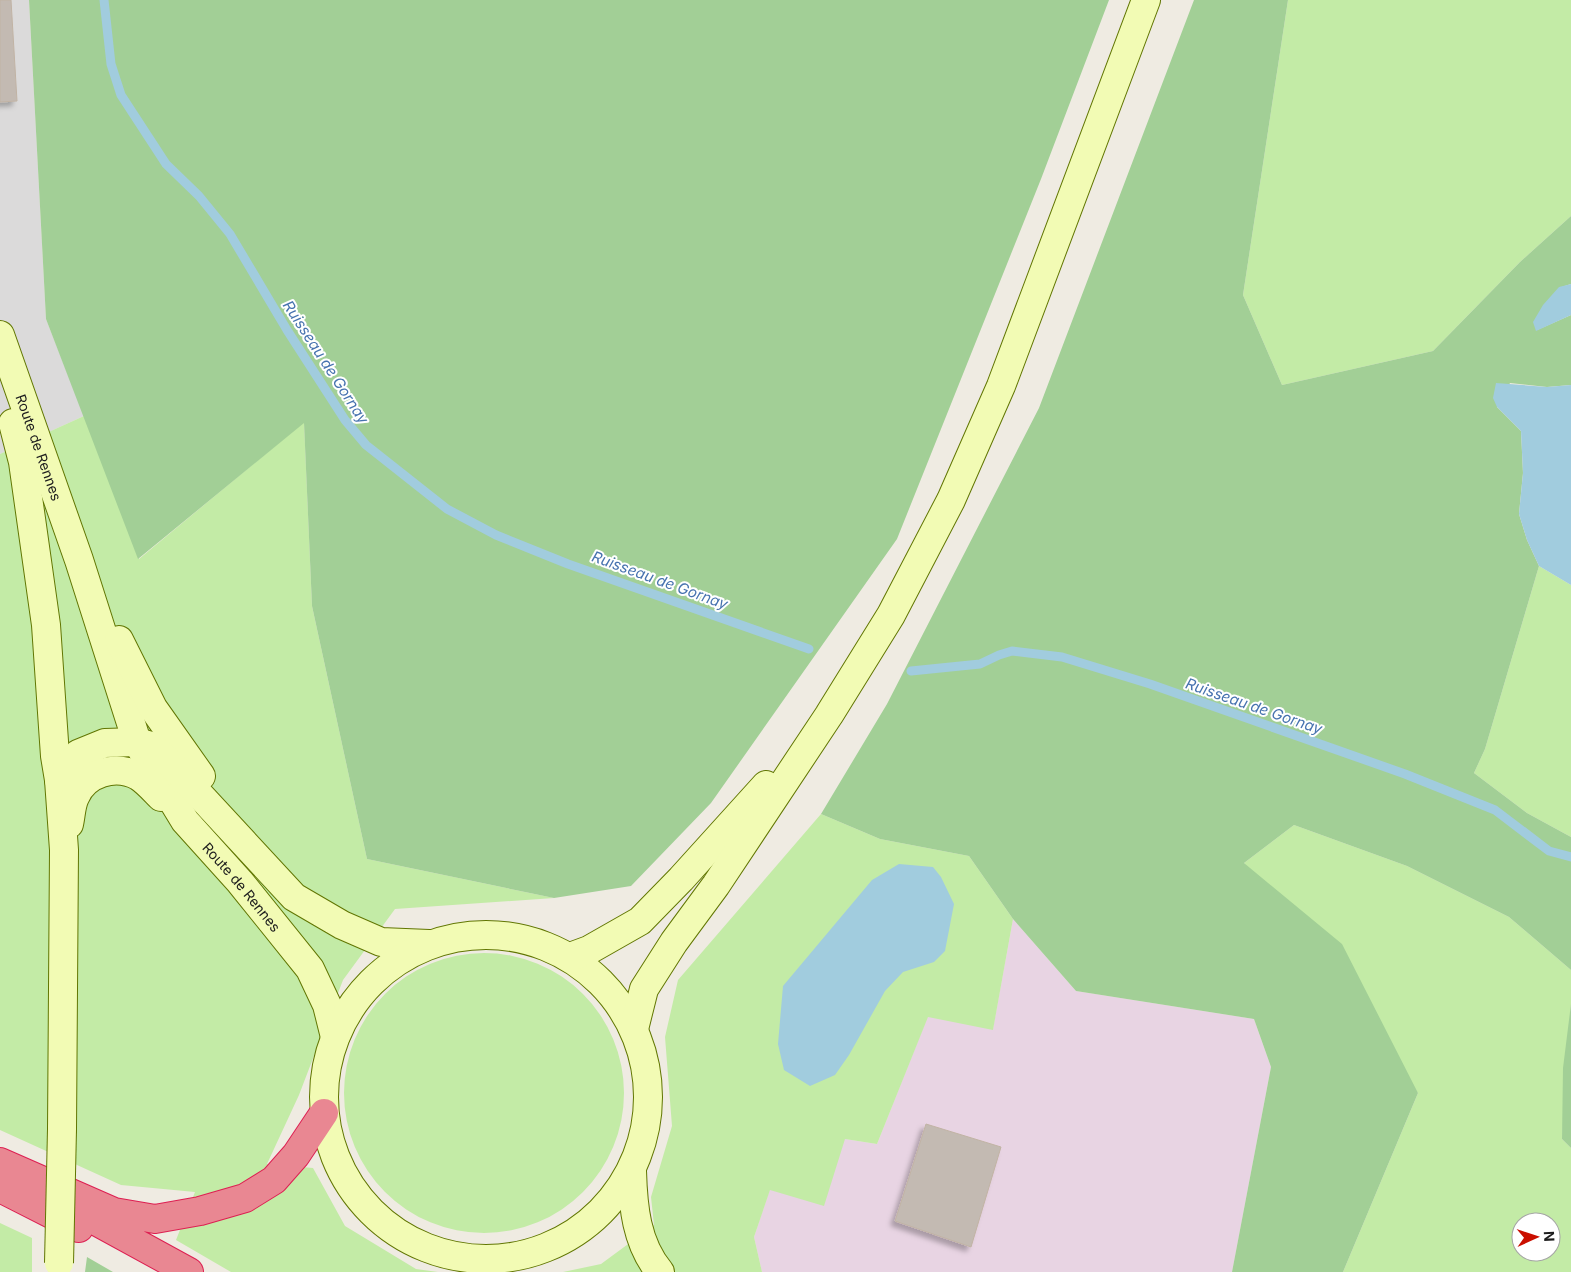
<svg xmlns="http://www.w3.org/2000/svg" width="1571" height="1272" font-family="Inter,sans-serif">
  <style>
    .residential { fill: #dbdada }
    .industrial { fill: #e8d4e3 }
    .grass { fill: #c3eba6; fill-rule: evenodd }
    .forest { fill: #a2cf96 }
    .water { fill: #a1ccde }
    .lines { fill: none; stroke-linecap: round; stroke-linejoin: round }
    .stream { stroke: #a1ccde; stroke-width: 9 }
    .building { fill: #c3bab2; stroke: #c1b3a4; filter: url(#shadow) }
    .secondary-casing { stroke: #617602; stroke-width: 30 }
    .highway-casing { stroke: #dd1f52; stroke-width: 30 }
    .secondary { stroke: #f2fbb4; stroke-width: 28 }
    .highway { stroke: #e98792; stroke-width: 28 }
    .secondary-bridge-casing { stroke: #617602; stroke-width: 30; stroke-linecap: butt }
    .secondary-bridge { stroke: #f2fbb4; stroke-width: 28 }
    .labels { text-anchor: middle; dominant-baseline: central; stroke-width: 4; stroke-linejoin: round; paint-order: stroke }
    .street-label { font-size: 14px; fill: #1d1d1d; stroke: #fff }
    .water-label { font-size: 15px; font-style: italic; fill: #4773af; stroke: #fff }
  </style>
  <defs>
    <filter id="shadow"><feDropShadow dx="-4.5" dy="4.5" stdDeviation="2.5" flood-color="#0004"/></filter>
  </defs>
  <rect width="100%" height="100%" fill="#efebe2"/>
  <path class="residential" d="M0,0h29l17,319 38,97 -84,38z"/>
  <path class="industrial" d="M1013,919l63,72 178,28 17,48 -39,205h-470l-8,-35 16,-48 75,-50 32,5 51,-128 65,13z"/>
  <path class="grass" d="M1288,0h283v216l-51,46 -87,89 -151,34 -39,-90z
    M84,416l55,143 165,-137 8,184 55,253 187,39 -159,11 -52,71 -44,115 -32,69 46,4 32,58 71,43 22,3h-207l-55,-32 19,-48 -74,-7 -121,-55v-676z
    M1539,566l32,19v252l-44,-24 -53,-40 11,-24z
    M821,814l59,25 89,17 44,63 -20,111 -65,-13 -51,127 -32,-5 -21,67 -54,-16 -16,47 8,35h-199l38,-8 53,-39 -3,-28 21,-71 -7,-89 13,-57z
    M1294,825l113,41 102,51 62,53v34l-9,135 9,9v124h-228l75,-179 -174,-230zM1521,1222h30v30h-30z
    M344 1093a140 140 0 1 1 280 0a140 140 0 1 1-280 0Z
    M0,1223l32,15v34h-32z"/>
  <path class="forest" d="M29,0h1080l-68,179 -144,360 -186,264 -80,83 -77,12 -187,-39 -55,-253 -8,-183 -166,136 -92,-240z
    M1194,0h94l-45,295 39,90 151,-34 87,-89 51,-46v68l-12,4 -22,42 34,-15v70l-24,2 -37,-4 -13,24 24,24 2,42 -4,41 8,26 12,26 -54,183 -11,24 53,40 44,24v133l-62,-53 -102,-51 -113,-41 -50,38 98,81 76,149 -75,179h-111l39,-205 -17,-48 -178,-28 -63,-72 -44,-63 -89,-17 -59,-25 66,-110 152,-296z
    M1571,1004v144l-9,-9 1,-71z
    M87,1257l26,15h-28z"/>
  <path class="water" d="M1571,284v31l-35,16 -3,-9 10,-17 16,-18z
    M1496,383l51,4 24,-2v200l-32,-19 -12,-26 -8,-26 4,-41 -2,-42 -24,-24 -4,-9z
    M899,864l34,3 8,10 13,27 -9,47 -11,11 -31,10 -18,19 -36,64 -14,20 -25,11 -26,-16 -6,-26 5,-58 89,-106z"/>
  <g class="lines">
    <path class="stream" d="M104,0l7,64 10,31 45,69 33,32 31,38 57,96 58,90 21,25 81,64 49,26 72,29 241,85
      M911,671l69,-7 19,-9 13,-4 50,6 88,27 255,90 90,36 54,41 22,6"/>
  </g>
  <path class="building" d="M0,0h11l6,101 -17,1z
    M926,1124l75,23 -30,100 -76,-26z"/>
  <g class="lines">
    <g class="secondary-casing">
      <g id="secondary">
        <path id="s1" d="M0,335l79,225 58,182 48,79 55,61 70,87 17,36 8,32"/>
        <path d="M13,423l10,39 23,163 9,131 4,24 5,70 -2,279"/>
        <path d="M119,640l34,68 48,68"/>
        <path d="M59,780l19,-26 27,-11 32,-1 14,4 19,17 124,134 48,28 39,17 48,2"/>
        <path d="M69,824c2,-8 2,-19 6,-27 10,-24 40,-33 63,-21 8,5 16,14 23,21"/>
        <circle cx="486" cy="1097" r="162"/>
        <path d="M570,957l19,-7 51,-29 41,-42 85,-94"/>
        <path d="M634,1029l10,-40 30,-47 42,-57 113,-170 62,-100 60,-115 50,-114 145,-386"/>
        <path d="M632,1171c1,35 4,72 28,101"/>
      </g>
    </g>
    <g class="highway-casing">
      <path id="highway" d="M0,1162l114,50 41,7 45,-8 45,-13 29,-18 22,-25 28,-42
        M0,1188l79,40
        M83,1214l106,58"/>
    </g>
    <use href="#secondary" class="secondary"/>
    <use href="#highway" class="highway"/>
    <g class="secondary-bridge-casing">
      <path id="secondary-bridge" d="M59,1263l3,-134"/>
    </g>
    <use href="#secondary-bridge" class="secondary-bridge"/>
  </g>
  <g class="labels">
    <g class="street-label">
      <text stroke="none"><textPath href="#s1" startOffset="119">Route de Rennes</textPath></text>
      <text stroke="none"><textPath href="#s1" startOffset="609">Route de Rennes</textPath></text>
    </g>
    <g class="water-label">
      <text transform="translate(326 362) rotate(57)">Ruisseau de Gornay</text>
      <text transform="translate(660 580) rotate(20)">Ruisseau de Gornay</text>
      <text transform="translate(1254 706) rotate(19)">Ruisseau de Gornay</text>
    </g>
  </g>
  <g transform="translate(1536 1237) rotate(87)"><circle r="24" fill="#ffffff" stroke="#a5a5a5"/>
  <path d="M0-4L9 19L0 12L-9 19Z" fill="#ca0f00"/>
  <text y="-8" font-size="14" font-weight="bold" text-anchor="middle" fill="#1d1d1d">N</text>
  </g>
</svg>
